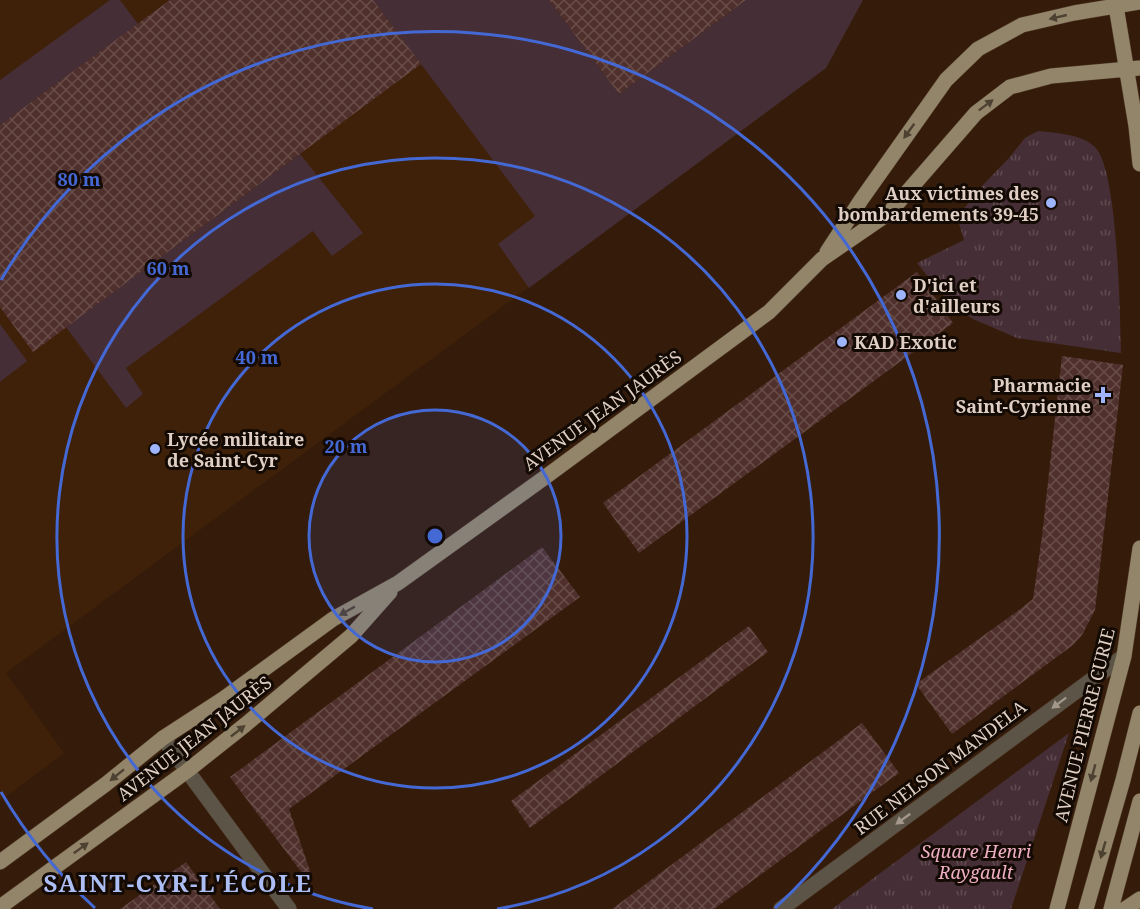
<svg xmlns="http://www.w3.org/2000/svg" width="1140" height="909" font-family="'Noto Serif',serif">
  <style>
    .built { fill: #3f2109 }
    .grass { fill: #462e36 }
    .park { fill: url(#park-tufts) }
    .building { fill: url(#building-cross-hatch) }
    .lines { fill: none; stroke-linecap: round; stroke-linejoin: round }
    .street-casing { stroke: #503928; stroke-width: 16 }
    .primary-casing { stroke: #503928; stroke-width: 16 }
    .street { stroke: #5b5447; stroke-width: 15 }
    .primary { stroke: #92856a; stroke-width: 15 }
    .oneway { fill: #4d4132 }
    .oneway2 { fill: #a4988c }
    .ring { fill: none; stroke: #4468d4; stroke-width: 3 }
    .poi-dot { fill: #9eb4fd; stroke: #140a04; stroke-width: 2 }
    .labels { text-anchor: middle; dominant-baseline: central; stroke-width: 6; stroke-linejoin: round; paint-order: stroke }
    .poi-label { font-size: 18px; font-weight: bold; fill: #dfcfc4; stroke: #140a04; text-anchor: start }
    .street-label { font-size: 18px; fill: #dfcfc4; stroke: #140a04 }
    .park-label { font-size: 18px; font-style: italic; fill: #eeaec3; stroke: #140a04 }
    .district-label { font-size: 24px; font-weight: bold; letter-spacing: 1.5px; fill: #adbef5; stroke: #140a04 }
    .centre { fill: #4468d4; stroke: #140a04; stroke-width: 3 }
    .ring-label { font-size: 18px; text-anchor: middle; font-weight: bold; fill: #4468d4; stroke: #140a04; stroke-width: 6; stroke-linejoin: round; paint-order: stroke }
  </style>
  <defs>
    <pattern id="park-tufts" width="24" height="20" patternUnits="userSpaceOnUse" patternTransform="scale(1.5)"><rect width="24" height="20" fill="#462e36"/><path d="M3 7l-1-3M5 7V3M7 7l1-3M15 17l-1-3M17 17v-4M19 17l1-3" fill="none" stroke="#604b51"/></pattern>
    <pattern id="building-cross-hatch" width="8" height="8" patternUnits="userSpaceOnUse" patternTransform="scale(1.5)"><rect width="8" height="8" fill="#50302c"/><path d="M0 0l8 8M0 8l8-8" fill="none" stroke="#694d49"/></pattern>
  </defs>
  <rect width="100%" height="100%" fill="#351c0a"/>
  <path class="built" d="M0,0h863l-37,68 -820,605 58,80 -64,48z"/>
  <path class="grass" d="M110,0h10l18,24 -138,101v-45z
    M373,0h176l70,94 127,-94h117l-37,68 -297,220 -31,-44 37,-28z
    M300,154l63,79 -31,23 -19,-25 -187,137 17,26 -17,14 -60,-81z
    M0,324l27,37 -27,21z"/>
  <path class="park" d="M1038,131c19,2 43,3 57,16 23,22 25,169 26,206l-104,-15 -44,-19 -22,-14 -34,-42 47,-23 -7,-23 26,-32 26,-27 16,-20z
    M1069,733l-58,176h-179z"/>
  <path class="building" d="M170,0h203l48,64 -388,288 -33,-45v-182z
    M549,0h197l-127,94z
    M917,272l36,51 -314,230 -36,-50z
    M1062,356l61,9 -28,245 -13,25 -9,10 -121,89 -36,-50 103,-74 14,-11 9,-63z
    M542,547l38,50 -291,212 22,65 -6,3 -75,-100z
    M749,626l19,26 -238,176 -19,-27z
    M862,723l37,50 -33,24 -152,112h-102z
    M186,862l34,47h-100z"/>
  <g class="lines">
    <g class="street-casing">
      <path id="street" d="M163,738l126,171
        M781,909l343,-253"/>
    </g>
    <g class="primary-casing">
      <path id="primary" d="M1115,0l21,126 4,38
        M827,252l34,-52 85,-120 32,-31 44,-24 52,-12 66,-11
        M0,862l106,-78 57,-46 60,-39 110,-80 65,-36 146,-105 225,-166 53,-53 67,-46 87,-100 34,-26 41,-11 89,-8
        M0,907l187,-136 58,-46 106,-89 39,-44
        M1057,909l67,-253 16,-108
        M1086,909l37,-129 17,-67
        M1111,909l29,-108
        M1125,909l15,-10"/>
    </g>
    <use href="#street" class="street"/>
    <use href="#primary" class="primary"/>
  </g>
  <defs><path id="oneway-solid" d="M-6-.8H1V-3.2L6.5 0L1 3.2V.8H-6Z" transform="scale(1.5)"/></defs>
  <g class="oneway">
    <use href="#oneway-solid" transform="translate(1058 17) rotate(167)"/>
    <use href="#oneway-solid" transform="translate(986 105) rotate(-37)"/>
    <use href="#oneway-solid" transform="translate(909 131) rotate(126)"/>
    <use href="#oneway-solid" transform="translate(347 611) rotate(151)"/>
    <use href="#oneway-solid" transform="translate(238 731) rotate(-38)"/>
    <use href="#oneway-solid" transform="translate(1093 773) rotate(105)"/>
    <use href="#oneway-solid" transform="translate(117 775) rotate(141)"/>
    <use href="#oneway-solid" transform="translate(81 848) rotate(-36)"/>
    <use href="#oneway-solid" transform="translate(1103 850) rotate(106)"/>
  </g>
  <g class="oneway2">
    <use href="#oneway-solid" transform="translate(1059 703) rotate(143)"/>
    <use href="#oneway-solid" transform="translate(903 819) rotate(144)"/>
  </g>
  <circle cx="435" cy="536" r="126" fill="#4468d4" fill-opacity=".12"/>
  <g class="ring">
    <circle cx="435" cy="536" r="126"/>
    <circle cx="435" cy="536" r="252"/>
    <path d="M373 909A378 378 0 1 1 497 909"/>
    <path d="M95 908A504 504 0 0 1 1 792M1 280A504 504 0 1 1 775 908"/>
  </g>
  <g class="poi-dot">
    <circle cx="1051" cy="203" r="6"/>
    <circle cx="901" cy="295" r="6"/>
    <circle cx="842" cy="342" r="6"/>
    <path d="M1100 386h6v6h6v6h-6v6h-6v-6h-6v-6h6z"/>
    <circle cx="155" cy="449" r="6"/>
  </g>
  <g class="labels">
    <g class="poi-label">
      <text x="1039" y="193" text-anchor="end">Aux victimes des<tspan x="1039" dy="21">bombardements 39-45</tspan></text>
      <text x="913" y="285">D'ici et<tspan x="913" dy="21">d'ailleurs</tspan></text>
      <text x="854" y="342">KAD Exotic</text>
      <text x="1091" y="385" text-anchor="end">Pharmacie<tspan x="1091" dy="21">Saint-Cyrienne</tspan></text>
      <text x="167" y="439">Lycée militaire<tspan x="167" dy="21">de Saint-Cyr</tspan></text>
    </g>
    <g class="street-label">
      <text transform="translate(602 410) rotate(-36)">AVENUE JEAN JAURÈS</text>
      <text transform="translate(1084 725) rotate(-76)">AVENUE PIERRE CURIE</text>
      <text transform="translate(194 738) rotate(-38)">AVENUE JEAN JAURÈS</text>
      <text transform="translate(940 767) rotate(-37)">RUE NELSON MANDELA</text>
    </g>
    <g class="park-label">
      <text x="976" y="851">Square Henri<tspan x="976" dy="21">Raygault</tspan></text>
    </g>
    <g class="district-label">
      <text x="178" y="882">SAINT-CYR-L'ÉCOLE</text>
    </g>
  </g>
  <circle cx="435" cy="536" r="9" class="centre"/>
  <g class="ring-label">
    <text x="79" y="186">80 m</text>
    <text x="168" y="275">60 m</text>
    <text x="257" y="364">40 m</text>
    <text x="346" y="453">20 m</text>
  </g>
</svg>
